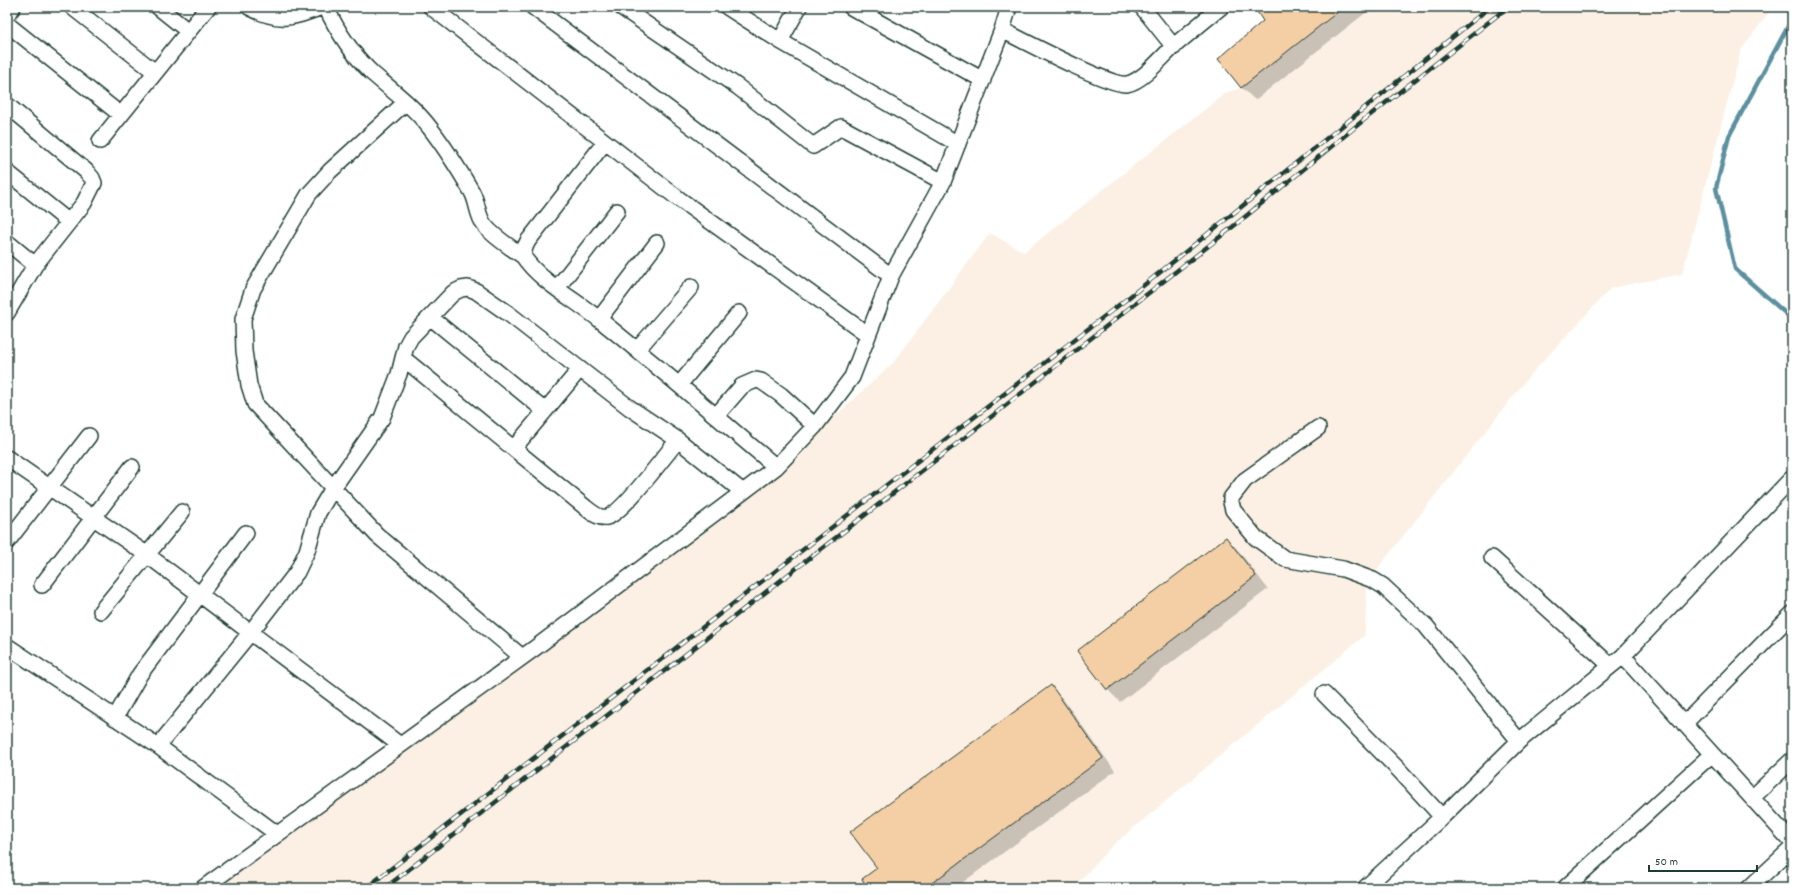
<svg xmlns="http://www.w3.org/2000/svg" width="1799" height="895" font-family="Dekko,sans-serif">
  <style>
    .built { fill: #fcf0e4 }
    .shadow { fill: #0003 }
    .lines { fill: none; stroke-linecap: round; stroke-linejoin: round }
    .stream { stroke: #5b909e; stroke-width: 4.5 }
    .building { fill: #f4cea4; stroke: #1f3d34 }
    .minor-casing { stroke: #1f3d34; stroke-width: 18 }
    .minor { stroke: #fff; stroke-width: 15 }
    .rail-casing { stroke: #1f3d34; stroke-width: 4.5 }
    .rail { stroke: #fff; stroke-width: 3; stroke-dasharray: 9; stroke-linecap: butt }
  </style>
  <rect width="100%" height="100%" fill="#fff"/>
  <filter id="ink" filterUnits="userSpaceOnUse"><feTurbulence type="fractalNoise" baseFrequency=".025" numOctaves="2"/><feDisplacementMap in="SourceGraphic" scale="8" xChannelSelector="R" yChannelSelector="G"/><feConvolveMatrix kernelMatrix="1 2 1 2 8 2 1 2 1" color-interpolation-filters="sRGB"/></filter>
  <g filter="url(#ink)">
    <path class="built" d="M1346,7h427l-32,43 -59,224 -71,14 -81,87 -163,207 -2,53 -253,211 -39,42h-855l389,-282 236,-197 51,-47 96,-129 34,19 203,-160 14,-4z"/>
    <path class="shadow" d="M1255,7h118l-118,93 -13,-12 -23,-29 46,-38z
      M1226,538l13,13 29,38 -148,113 -13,-13z
      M1050,687l13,12 52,72 -160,117h-85l9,-20z"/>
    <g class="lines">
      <path class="stream" d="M1792,19l-63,117 -13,52 19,81 57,50"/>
    </g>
    <path class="building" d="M1254,7h90l-103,81 -23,-29 45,-38z
      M1226,537l30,39 -149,114 -30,-39z
      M1051,685l52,73 -178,130h-57l-6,-9 15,-11 -27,-36z"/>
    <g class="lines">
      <g class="minor-casing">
        <path id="minor" d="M72,7l83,65
          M158,7l30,24
          M249,7c30,16 43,11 73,0
          M326,7c11,24 27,48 47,67 20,17 41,33 57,54 14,18 31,45 42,64 6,11 5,24 13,34 10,12 25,21 38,30
          M431,7l248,192 188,135
          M533,7l358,269
          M621,7l117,80 75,59 28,-19 102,55
          M727,7l53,34 178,103
          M851,7l132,73
          M1142,7l32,40
          M7,15l6,-8
          M7,24l114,91
          M1002,30c20,10 109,57 125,54 16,-3 35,-27 47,-38 15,-13 31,-26 47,-39
          M780,41l19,-34
          M406,102l-76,69 -21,23 -56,95 -10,30 1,32 5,34 6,19 122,131 145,122
          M7,105l79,66 6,7 2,5 -10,20 -49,62 -28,48
          M100,141l108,-134
          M605,142l-77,99 -3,6 -2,9c16,25 54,45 77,64 60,48 118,98 176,147
          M7,172l62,50
          M7,242l28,23
          M557,288l60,-77
          M430,317l115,94
          M599,319l58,-76
          M637,350l54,-63
          M403,358l182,149c6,5 14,12 22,10 15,-3 59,-63 71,-77
          M679,385l60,-72
          M716,416l26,-30 14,-6 5,1 20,14 34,31
          M1318,428l-73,52 -14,18v4l2,8 23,28 29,21 58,10 30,11 10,6 43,40 93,115
          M514,448l66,-79
          M7,458l139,96 254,191
          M7,542l82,-106
          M1492,558l119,108
          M42,585l90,-118
          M101,611l81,-99
          M7,646l151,100 119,88
          M1623,656l169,186
          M1324,694l75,76 43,47
          M115,718l25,-44 106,-141
          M1684,724l108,-110
          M158,746l92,-113 47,-61 10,-21 11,-38 15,-25 49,-70 17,-44 7,-28 5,-9 42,-44 8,-4 7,-1 8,3 33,23 121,94 48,32 65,52
          M1752,798l40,-38
          M203,888l332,-240 208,-156 33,-25 39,-41 37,-49 39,-101 52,-94 59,-152 7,-23
          M1365,888l77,-71 77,-76 104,-85 169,-178
          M1565,888l147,-134
          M1749,888l43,-40"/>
      </g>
      <use href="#minor" class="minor"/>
      <g class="rail-casing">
        <path id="rail" d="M366,888l762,-590 362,-291
          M385,888l592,-460 258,-203 130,-106 143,-112"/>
      </g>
      <use href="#rail" class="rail"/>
    </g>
  </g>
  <rect width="1799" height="895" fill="none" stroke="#fff" stroke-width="24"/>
  <rect x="12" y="12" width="1775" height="871" fill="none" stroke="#1f3d34" stroke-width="1.5" filter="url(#ink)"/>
  <path d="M1649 865v6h108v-6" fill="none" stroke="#1f3d34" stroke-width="2"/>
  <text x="1655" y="865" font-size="12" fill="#1f3d34" stroke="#ffffff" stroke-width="3" paint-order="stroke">50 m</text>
</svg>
